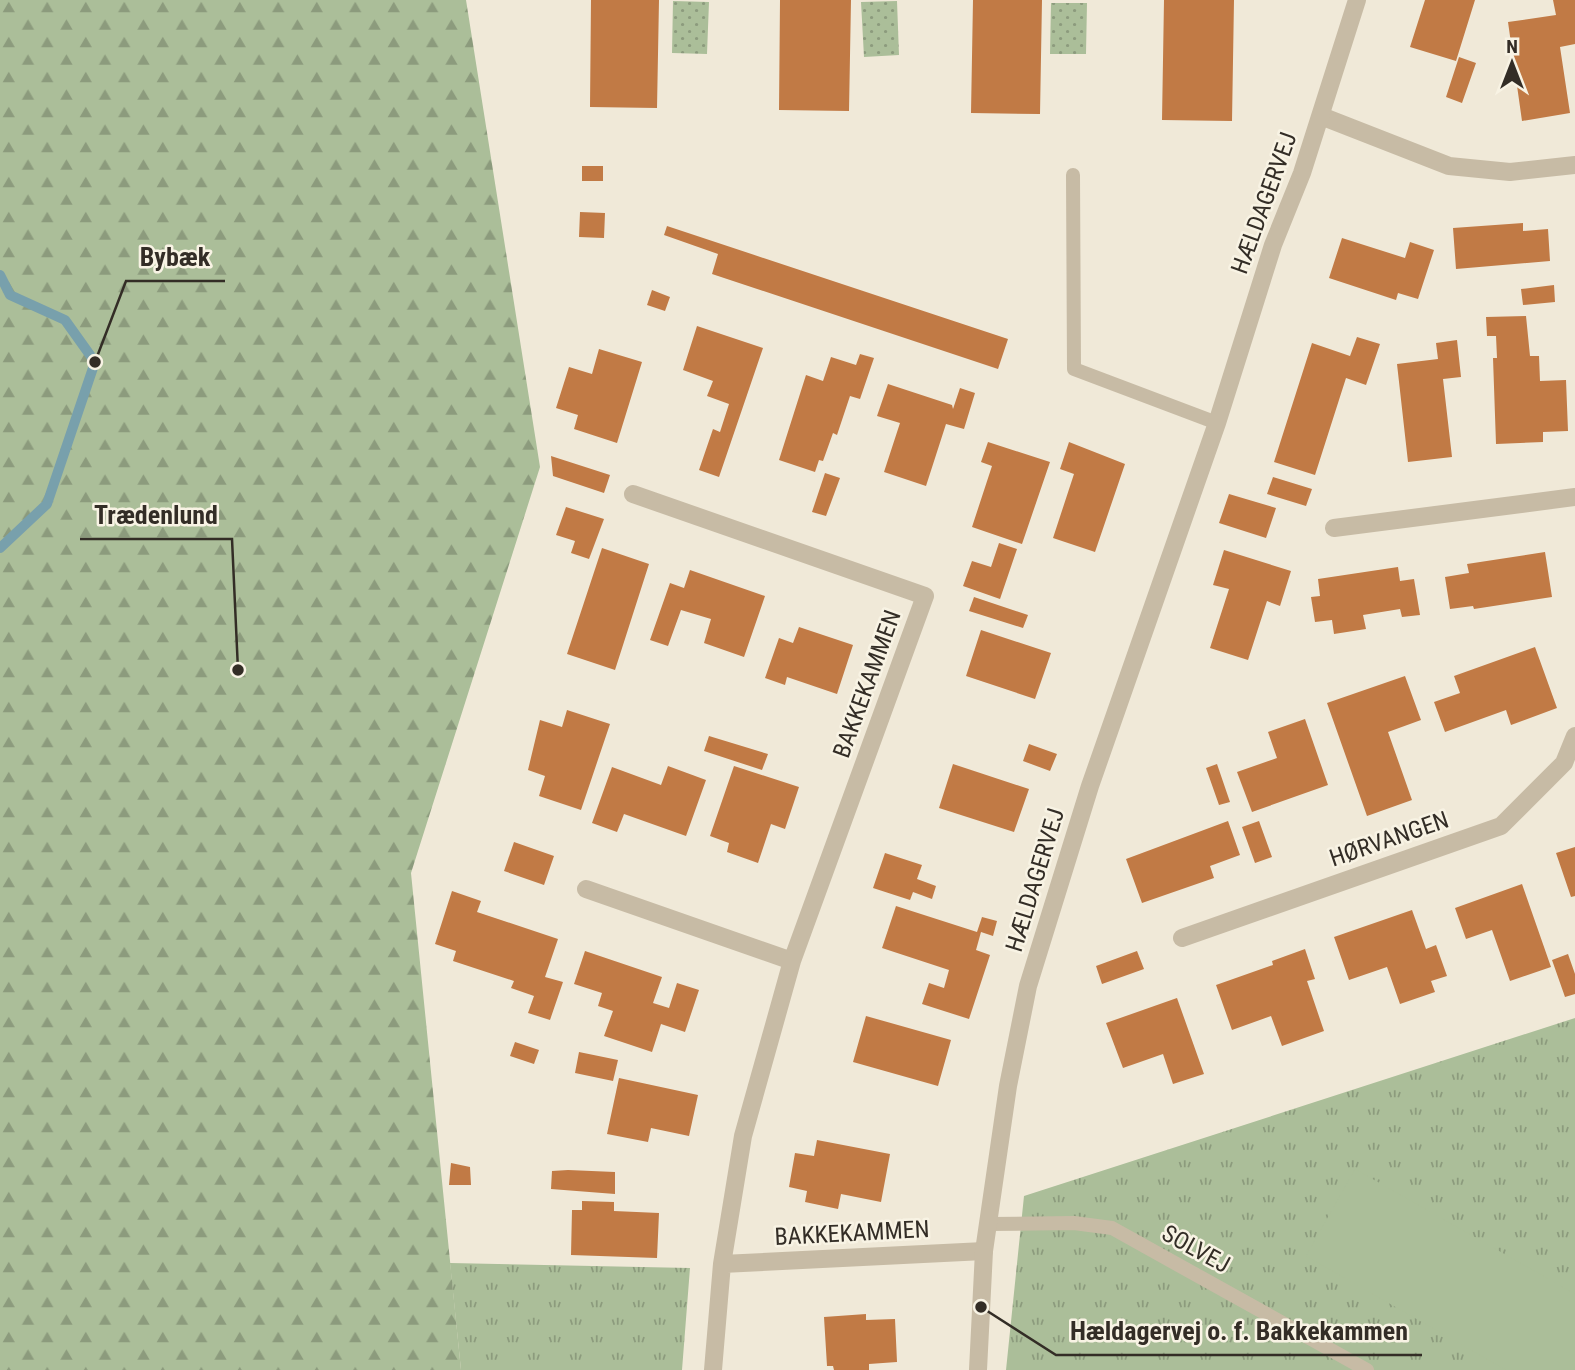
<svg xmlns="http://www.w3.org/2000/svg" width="1575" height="1370" font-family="'Roboto Condensed',sans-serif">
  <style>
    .grass { fill: url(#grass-tufts) }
    .forest { fill: url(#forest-firs) }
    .park { fill: url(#park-dots) }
    .pitch { fill: #abbe99 }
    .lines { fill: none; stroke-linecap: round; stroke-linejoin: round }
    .stream { stroke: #78a0ac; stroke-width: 10 }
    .building { fill: #c17a45 }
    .service { stroke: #c7bba5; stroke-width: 14 }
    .minor { stroke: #c7bba5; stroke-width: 18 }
    .tertiary { stroke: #c7bba5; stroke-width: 18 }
    .labels { text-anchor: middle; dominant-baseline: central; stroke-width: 5; stroke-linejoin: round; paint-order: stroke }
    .street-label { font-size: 24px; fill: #332d26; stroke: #f8f3e4 }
    .leader { fill: none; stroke: #332d26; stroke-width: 2.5 }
    .callout-dot { fill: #332d26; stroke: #f8f3e4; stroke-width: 2.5 }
    .callout-label { font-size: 26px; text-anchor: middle; font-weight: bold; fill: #332d26; stroke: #f8f3e4; stroke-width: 5; stroke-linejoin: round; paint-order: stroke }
  </style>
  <defs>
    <pattern id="grass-tufts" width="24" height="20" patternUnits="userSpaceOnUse" patternTransform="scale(1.75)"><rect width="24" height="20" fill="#abbe99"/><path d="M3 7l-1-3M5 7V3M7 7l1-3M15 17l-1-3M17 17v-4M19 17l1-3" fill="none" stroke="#8c9b7d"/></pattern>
    <pattern id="forest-firs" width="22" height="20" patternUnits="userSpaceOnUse" patternTransform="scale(1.75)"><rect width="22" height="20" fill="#abbe99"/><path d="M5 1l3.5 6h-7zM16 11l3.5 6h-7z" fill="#8c9b7d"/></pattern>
    <pattern id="park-dots" width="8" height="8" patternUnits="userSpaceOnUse" patternTransform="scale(1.75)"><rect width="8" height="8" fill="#abbe99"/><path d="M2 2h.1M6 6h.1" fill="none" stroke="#8c9b7d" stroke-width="1.8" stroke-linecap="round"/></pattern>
  </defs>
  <rect width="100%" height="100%" fill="#f0e9d8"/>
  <path class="grass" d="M1575,1018v352h-569l18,-174z
    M450,1263l240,5 -8,102h-221z"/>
  <path class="forest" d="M0,0h466l74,467 -129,406 50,497h-461z"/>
  <path class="park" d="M673,1l36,1 -2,52 -35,-1z
    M897,1l2,54 -35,2 -3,-55z
    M1051,3h36l-1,51h-36z"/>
  <path class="pitch" d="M1355,1169l220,125v76h-69l-200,-114z"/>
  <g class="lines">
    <path class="stream" d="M0,275l10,20 55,25 30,42 -48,142 -47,44"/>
  </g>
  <path class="building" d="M591,0h68l-2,108 -67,-1z
    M780,0h71l-2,111 -70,-1z
    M973,0h69l-2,114 -69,-1z
    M1164,0h70l-2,121 -70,-1z
    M1425,0h50l-19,61 -46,-14z
    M1553,0h22v44l-15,3 10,66 -48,8 -14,-99 48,-7z
    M1459,57l17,6 -14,40 -16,-6z
    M582,166h21v15h-21z
    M580,212l25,1 -1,25 -25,-1z
    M1523,223v8l25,-2 2,32 -94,8 -3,-41z
    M667,226l341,113 -10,30 -286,-95 6,-20 -54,-19z
    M1342,238l63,20 5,-16 24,8 -16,49 -20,-6 -2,7 -67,-22z
    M1554,285l1,17 -32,3 -2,-16z
    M652,290l18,7 -5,14 -18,-6z
    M1526,316l4,40h9l1,25 26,-1 2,51 -25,1v10l-47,2 -3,-86h4l-1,-22h-9l-1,-19z
    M697,326l66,22 -44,129 -20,-7 14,-41 7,3 9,-28 -22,-8 6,-15 -30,-11z
    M1357,337l23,7 -14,41 -20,-7 -31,97 -41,-13 38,-119 38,13z
    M1457,340l4,37 -18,2 9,78 -44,5 -11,-98 41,-5 -2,-16z
    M599,349l43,13 -25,81 -43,-14 4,-14 -22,-7 13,-41 23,7z
    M860,354l14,4 -14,41 -10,-3 -13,39 -4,-2 -10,28 -4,-1 -4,12 -36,-12 27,-85 17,6 8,-24 25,8z
    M888,384l64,21 1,4 7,-21 15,5 -11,36 -18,-5 -20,62 -42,-14 16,-49 -23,-7z
    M988,442l62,20 -28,82 -50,-17 20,-61 -11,-4z
    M1069,442l56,22 -30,88 -42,-14 21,-64 -14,-5z
    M551,456l59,19 -6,18 -51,-17z
    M825,473l15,5 -14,38 -14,-4z
    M1273,477l39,12 -6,17 -39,-12z
    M1229,494l47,14 -10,30 -47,-15z
    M566,507l38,12 -15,40 -18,-6 4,-12 -19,-6z
    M999,543l18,6 -17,50 -37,-13 9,-25 19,6z
    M602,548l47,16 -34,106 -48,-16z
    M1224,550l67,21 -11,35 -13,-5 -19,59 -38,-12 19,-59 -16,-4z
    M1545,552l7,45 -78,12 -1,-3 -23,3 -5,-32 24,-4 -2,-9z
    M1398,567l2,14 14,-2 6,36 -18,2 -2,-8 -37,6 3,14 -32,5 -2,-14 -17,2 -4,-25 9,-1 -2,-17z
    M690,570l75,26 -21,61 -40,-14 7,-24 -30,-9 -13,36 -18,-6 20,-57 14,5z
    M974,597l54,18 -5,13 -54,-17z
    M799,627l54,18 -16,49 -50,-17 -2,8 -20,-7 14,-40 14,5z
    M981,630l70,23 -16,46 -69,-23z
    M1535,647l22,61 -46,17 -5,-15 -61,22 -11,-30 26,-9 -6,-17z
    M1405,676l16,44 -33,12 24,68 -45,16 -40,-113z
    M567,710l43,14 -29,86 -42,-14 6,-20 -17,-6 12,-50 22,7z
    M1305,719l23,66 -76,27 -15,-40 40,-14 -9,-26z
    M709,736l59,18 -6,16 -58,-19z
    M1029,744l28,10 -7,17 -27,-10z
    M953,764l76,25 -15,43 -75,-24z
    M1217,764l13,38 -11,3 -13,-37z
    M668,766l38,14 -20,56 -62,-22 -7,18 -25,-9 20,-56 49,18z
    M734,766l65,21 -14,42 -14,-5 -13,39 -31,-11 2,-9 -19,-7z
    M1228,821l12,34 -30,11 4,12 -72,25 -16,-44z
    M1259,821l13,36 -17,6 -13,-36z
    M514,842l40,14 -10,29 -40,-14z
    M1575,847v49l-4,1 -15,-44z
    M885,853l37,12 -5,14 19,7 -4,13 -19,-7 -3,8 -37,-12z
    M1522,884l29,83 -41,14 -18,-51 -26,9 -11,-31z
    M452,891l29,10 -4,11 81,27 -13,38 18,5 -13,38 -22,-7 6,-17 -23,-8 3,-7 -61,-20 3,-10 -21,-7z
    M896,906l81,26 5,-15 15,4 -4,15 -12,-4 -5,18 14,5 -21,64 -47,-15 7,-21 15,5 5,-18 -67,-22z
    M1412,910l14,39 10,-4 11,31 -16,5 4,11 -35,12 -13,-37 -38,13 -15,-43z
    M1305,949l10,30 -8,2 17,50 -42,15 -11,-30 -39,14 -16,-45 57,-20 -1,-4z
    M585,951l77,26 -9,26 16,5 8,-25 22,7 -14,42 -24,-8 -9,28 -48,-16 9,-25 -15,-5 4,-13 -28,-9z
    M1137,951l7,18 -42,15 -6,-18z
    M1568,954l7,20v20l-10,3 -13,-37z
    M1177,998l27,76 -31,10 -10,-30 -40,14 -17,-45z
    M866,1016l85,24 -13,46 -85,-24z
    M515,1042l24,8 -5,14 -24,-8z
    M579,1052l39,8 -5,21 -38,-8z
    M619,1078l79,17 -9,41 -38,-8 -3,14 -41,-8z
    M817,1140l73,14 -9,48 -40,-8 -3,15 -33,-7 2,-11 -18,-4 6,-34 19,3z
    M451,1163l19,4 1,18h-22z
    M568,1170l47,2v22l-64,-5 1,-18z
    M582,1201l32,1v9l45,2 -2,45 -86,-3 1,-45h10z
    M866,1314v6l29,-1 2,43 -28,2v6h-35l-1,-4h-6l-3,-49z"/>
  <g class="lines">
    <path class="service" d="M1073,175l1,194 143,54
      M988,1224l86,-1 38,5 255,142"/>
    <path class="minor" d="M1321,116l128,50 61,6 65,-7
      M633,494l292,102 -133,365 -49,175 -21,128 -9,106
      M1334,528l241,-31
      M586,889l206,72
      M1182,938l319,-112 63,-63 11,-27
      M722,1264l262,-13"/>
    <path class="tertiary" d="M978,1370l6,-119 24,-165 20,-100 62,-200 127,-363 56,-178 29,-72 55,-173"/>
  </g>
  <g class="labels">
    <g class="street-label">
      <text transform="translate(1264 203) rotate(-70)">HÆLDAGERVEJ</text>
      <text transform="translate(867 684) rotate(-70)">BAKKEKAMMEN</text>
      <text transform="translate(1389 839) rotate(-19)">HØRVANGEN</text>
      <text transform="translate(1035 880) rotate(-73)">HÆLDAGERVEJ</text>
      <text transform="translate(852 1233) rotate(-3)">BAKKEKAMMEN</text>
      <text transform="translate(1196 1249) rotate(29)">SOLVEJ</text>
    </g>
  </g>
  <path class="leader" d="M95 362L126 281H225M238 670L232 539H80M981 1307L1056 1355H1422"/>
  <g class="callout-dot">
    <circle cx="95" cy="362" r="7"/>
    <circle cx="238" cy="670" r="7"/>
    <circle cx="981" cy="1307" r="7"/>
  </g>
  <g class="callout-label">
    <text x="175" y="266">Bybæk</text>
    <text x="156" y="524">Trædenlund</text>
    <text x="1239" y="1340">Hældagervej o. f. Bakkekammen</text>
  </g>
  <g transform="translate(1512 63)" stroke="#f8f3e4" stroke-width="5" paint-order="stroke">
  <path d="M0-5L12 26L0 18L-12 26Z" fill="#332d26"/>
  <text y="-10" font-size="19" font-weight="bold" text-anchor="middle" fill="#332d26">N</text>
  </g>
</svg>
